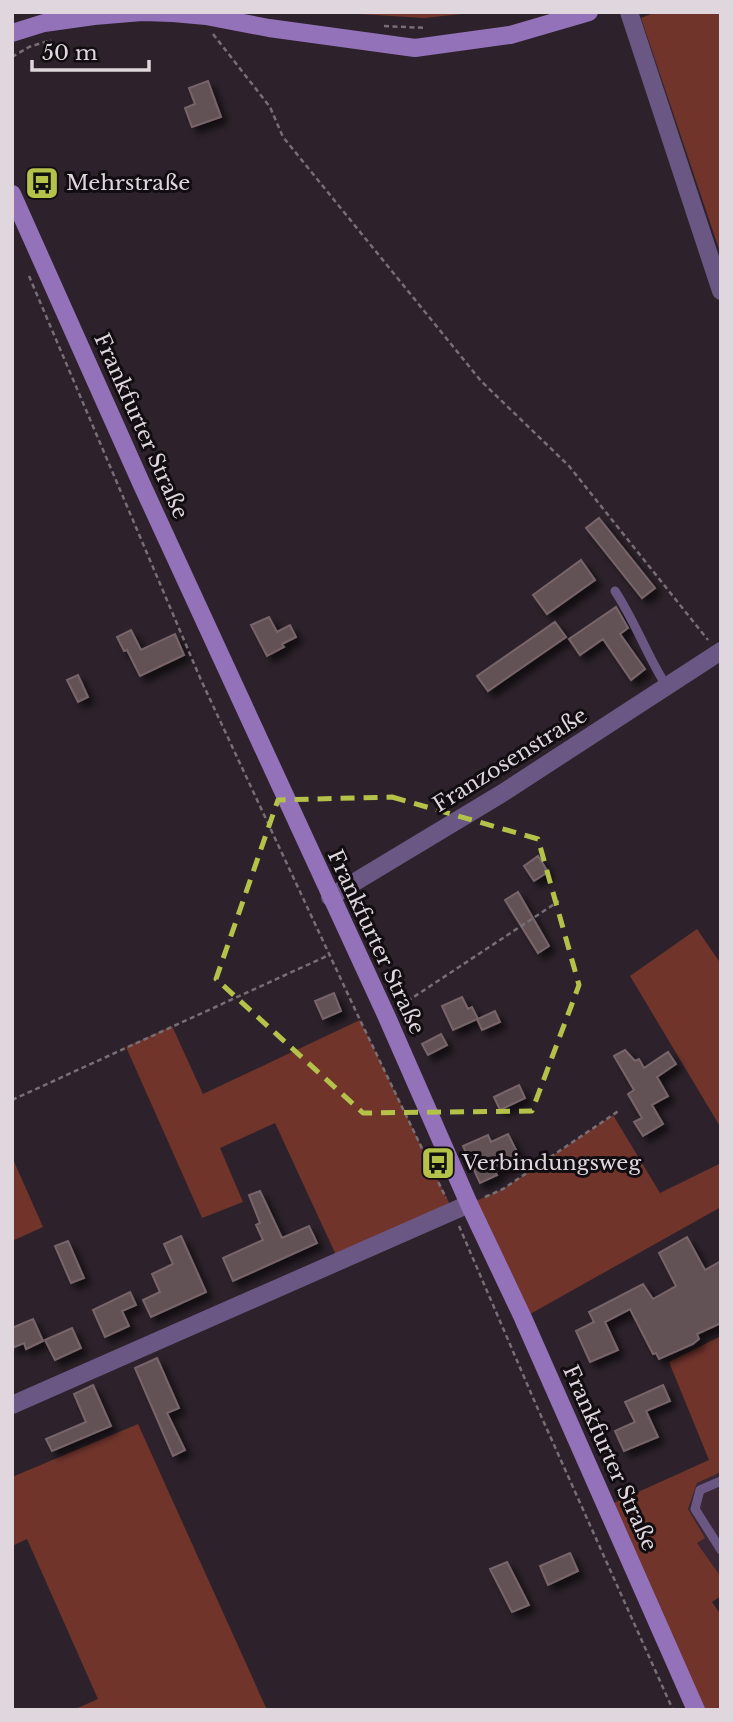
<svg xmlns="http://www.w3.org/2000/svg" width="733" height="1722" font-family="'Libre Baskerville',serif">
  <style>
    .built { fill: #392735 }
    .green { fill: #70342b }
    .building { fill: #625155; stroke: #78656a; stroke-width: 2; filter: url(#shadow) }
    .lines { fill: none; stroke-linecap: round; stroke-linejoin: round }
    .path { stroke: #786e76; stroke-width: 2.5; stroke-dasharray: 5 3.5; stroke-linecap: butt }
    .lane { stroke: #6b5784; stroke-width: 9 }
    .street { stroke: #6b5784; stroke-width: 18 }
    .secondary { stroke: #9372ba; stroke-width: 18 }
    .marked { fill: none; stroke: #b4c24a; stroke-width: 5; stroke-dasharray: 14 9; stroke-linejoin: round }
    .labels { text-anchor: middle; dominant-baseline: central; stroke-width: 6; stroke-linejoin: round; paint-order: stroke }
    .poi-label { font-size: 21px; fill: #dfd7dd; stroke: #120d11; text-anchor: start }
    .street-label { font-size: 21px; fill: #dfd7dd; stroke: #120d11 }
  </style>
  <defs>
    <filter id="shadow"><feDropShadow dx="6" dy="6" stdDeviation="3.5" flood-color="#0009"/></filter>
  </defs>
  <rect width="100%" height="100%" fill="#2d222b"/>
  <path class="built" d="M721,1472v105l-24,-34 -9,-34 9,-26z"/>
  <path class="green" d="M326,12h154l-56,6z
    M656,12h65l-1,240 -79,-234z
    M697,929l24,35v164l-91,-152z
    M360,1020l93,191 -117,44 -61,-132 -55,25 23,54 -41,16 -76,-171 46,-21 31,68z
    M613,1115l47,78 61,-30v44l-198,111 -54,-114 34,-15z
    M12,1157l31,70 -31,14z
    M721,1336v136l-24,11 -9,26 17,29 -8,5 24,34v19l-9,6 9,13v95h-24l-90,-204 102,-46 -40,-98z
    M138,1424l129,286h-194l25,-11 -71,-160 -15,7v-69z"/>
  <path class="building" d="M208,81l13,36 -29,10 -7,-19 10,-4 -6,-16z
    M599,518l56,70 -13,10 -56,-70z
    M581,560l14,20 -48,34 -14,-19z
    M616,607l12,21 -8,6 25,35 -14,11 -28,-41 -23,16 -11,-16z
    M269,617l8,15 13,-7 6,12 -14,7 2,3 -17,9 -16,-31z
    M555,622l11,15 -78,54 -11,-15z
    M131,630l10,20 34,-16 9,21 -44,21 -13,-26 -3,1 -7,-14z
    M78,675l10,22 -10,5 -11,-22z
    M538,856l10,16 -14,9 -10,-15z
    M518,892l31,54 -11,7 -33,-53z
    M334,993l7,18 -18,8 -8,-18z
    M462,997l6,12 4,-2 6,12 17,-8 5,11 -18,8 -5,-11 -24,11 -11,-24z
    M441,1034l6,11 -19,10 -6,-11z
    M625,1050l10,11 4,-2 5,9 24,-16 8,12 -19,13 11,19 -16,9 11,19 -20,12 -9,-14 8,-4 -14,-24 6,-4 -20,-34z
    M519,1085l6,13 -25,12 -6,-13z
    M508,1134l13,26 -26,12 2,3 -17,8 -17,-37 25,-11 3,7z
    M260,1191l22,47 27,-12 8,17 -84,38 -10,-23 40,-18 -7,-15 4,-2 -11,-28z
    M181,1236l25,56 -55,25 -8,-17 17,-8 -8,-18 21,-10 -9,-20z
    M687,1237l18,33 16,-9v62l-24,11 2,5 -6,5 -34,15 -3,-6 -3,1 -23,-45 -25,13 13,28 -28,12 -14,-31 18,-9 -5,-10 54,-28 10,15 23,-13 -17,-33z
    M68,1241l16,37 -13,5 -16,-37z
    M130,1292l6,13 -14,6 7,15 -24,11 -12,-27z
    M33,1319l10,22 -17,8 -2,-6 -12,5v-20z
    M72,1328l9,20 -26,12 -10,-20z
    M157,1358l22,50 -12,5 18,37 -12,6 -38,-88z
    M93,1385l18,41 -59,25 -6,-12 40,-17 -12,-28z
    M663,1385l7,16 -24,10 12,26 -34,14 -9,-20 20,-9 -10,-20z
    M570,1553l8,18 -30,14 -8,-19z
    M507,1562l22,43 -17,7 -22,-43z"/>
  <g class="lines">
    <path class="path" d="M384,26l42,2
      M213,34l57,73 13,30 198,244 88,85 139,174
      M12,57l17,-10 22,-7
      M29,276l172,404 159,340 86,178
      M400,1006l159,-105
      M12,1100l317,-145
      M485,1197l18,-8 117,-79
      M459,1226l78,181 136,303"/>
    <path class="lane" d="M615,591c21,32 32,65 52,96
      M721,1481l-21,9 -5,19 26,41"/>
    <path class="street" d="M629,12l92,279
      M330,897l171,-103 220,-143
      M12,1405l457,-201"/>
    <path class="secondary" d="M12,33l32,-10 50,-7 48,-4 31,1 33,3 63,12 146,20 95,-13 79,-23
      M12,194l130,291 244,530 83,189 54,114 173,392"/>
  </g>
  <path class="marked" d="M392,797l146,42 41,146 -47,126 -169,2 -147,-134 62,-179z"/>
  <defs>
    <g id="bus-square" transform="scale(1.75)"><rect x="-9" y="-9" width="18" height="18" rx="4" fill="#b4c24a" stroke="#120d11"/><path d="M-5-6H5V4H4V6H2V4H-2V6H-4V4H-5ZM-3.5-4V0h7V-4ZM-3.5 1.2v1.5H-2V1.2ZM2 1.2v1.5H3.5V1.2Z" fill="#111"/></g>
  </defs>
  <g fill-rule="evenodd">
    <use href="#bus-square" x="42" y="183"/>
    <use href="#bus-square" x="438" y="1163"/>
  </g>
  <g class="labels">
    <g class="poi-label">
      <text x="66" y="183">Mehrstraße</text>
      <text x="462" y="1163">Verbindungsweg</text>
    </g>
    <g class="street-label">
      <text transform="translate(141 426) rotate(66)">Frankfurter Straße</text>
      <text transform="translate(510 760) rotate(-32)">Franzosenstraße</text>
      <text transform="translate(376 942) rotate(65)">Frankfurter Straße</text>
      <text transform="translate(610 1458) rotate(66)">Frankfurter Straße</text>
    </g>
  </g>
  <rect width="733" height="1722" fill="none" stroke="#dfd7dd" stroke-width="28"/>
  <path d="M32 60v10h117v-10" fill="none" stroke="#dfd7dd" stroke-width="3.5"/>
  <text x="42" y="60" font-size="21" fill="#dfd7dd" stroke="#120d11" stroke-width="5" paint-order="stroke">50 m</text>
</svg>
